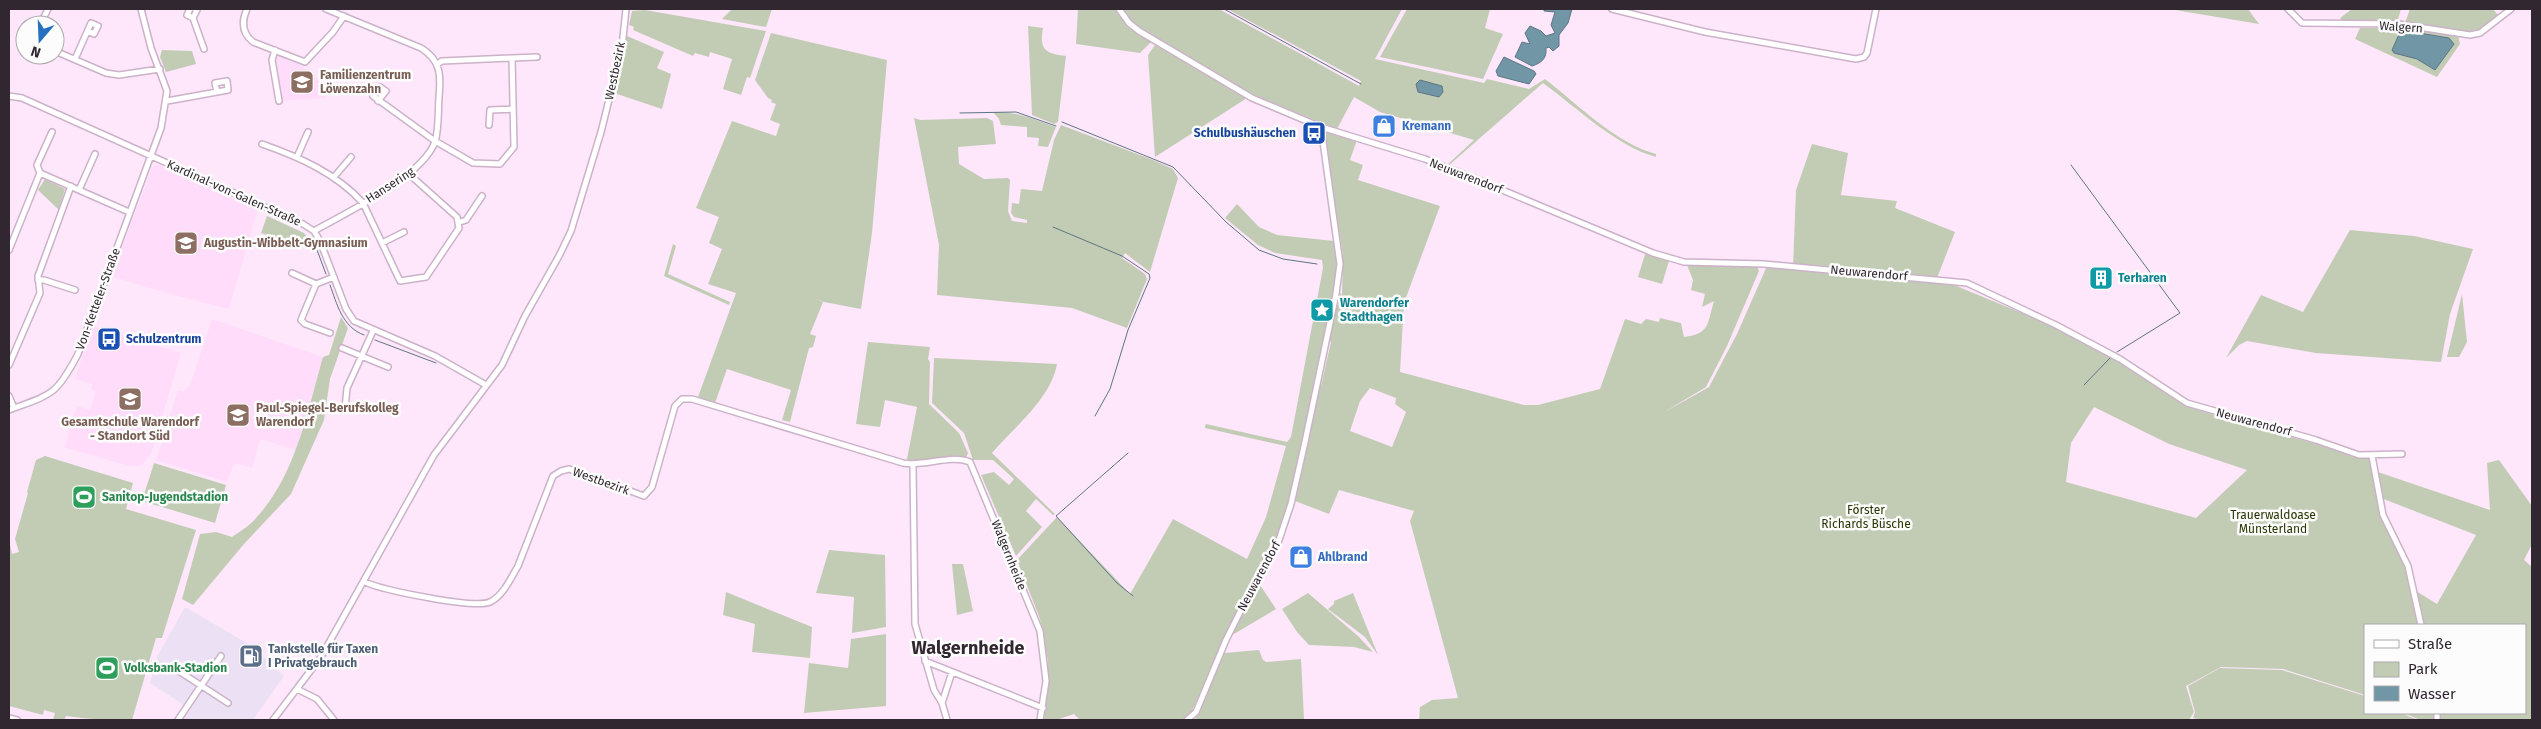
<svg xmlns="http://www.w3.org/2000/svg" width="2541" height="729" font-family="'Fira Sans',sans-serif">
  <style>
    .built { fill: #fedcfa }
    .industrial { fill: #ece0f4 }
    .green { fill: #c2ccb4; fill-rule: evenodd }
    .water { fill: #7197a7; stroke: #5e7583 }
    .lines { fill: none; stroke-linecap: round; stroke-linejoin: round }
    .stream { stroke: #5e7583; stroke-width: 1 }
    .minor-casing { stroke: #ccb2c9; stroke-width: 8 }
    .minor { stroke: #fff; stroke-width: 5 }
    .labels { text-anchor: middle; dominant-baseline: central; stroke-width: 5; stroke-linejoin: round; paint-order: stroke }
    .street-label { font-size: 12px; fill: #312730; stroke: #fcfcfc }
    .education-label { font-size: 12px; font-weight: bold; fill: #785e54; stroke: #fcfcfc; text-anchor: start }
    .shop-label { font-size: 12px; font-weight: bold; fill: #366cbe; stroke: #fcfcfc; text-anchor: start }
    .transit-label { font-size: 12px; font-weight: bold; fill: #164399; stroke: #fcfcfc; text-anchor: end }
    .culture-label { font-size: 12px; font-weight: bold; fill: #0d838f; stroke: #fcfcfc; text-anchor: start }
    .leisure-label { font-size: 12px; font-weight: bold; fill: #27864d; stroke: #fcfcfc; text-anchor: start }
    .park-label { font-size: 12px; fill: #263600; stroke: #fcfcfc }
    .service-label { font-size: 12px; font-weight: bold; fill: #4e5e75; stroke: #fcfcfc; text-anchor: start }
    .district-label { font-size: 18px; font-weight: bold; fill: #312730; stroke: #fcfcfc }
  </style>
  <rect width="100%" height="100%" fill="#fee7fb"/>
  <path class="built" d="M278,55l24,11 11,11 27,10 -16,11 -43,3 -7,-40z
    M160,165l98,44 -29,100 -66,-17 -52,-16 42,-110z
    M212,319l111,38 -27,93 -36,-11 -8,29 -18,-5 -7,19 -71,-22 22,-70 5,1 7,-5z
    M93,326l88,27 -30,101 -10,12h-12l-65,-19 13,-41 13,4 6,-19 -5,-2 1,-5 -17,-5z"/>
  <path class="industrial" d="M185,607l65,38 34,31 -31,44h-79l10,-15 -34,-22 7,-26z"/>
  <path class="green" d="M732,9h40l-6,18 -44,-8z
    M1078,9h38l11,17 24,16 -11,11 -64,-9z
    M1123,9h96l140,77 2,-5 -134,-72h175l-27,50 109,24 3,-4 42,10 16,-10c32,25 72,65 111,75v3c-40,-11 -80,-50 -113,-74l-95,83h-2l28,-26 -94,-28 -26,-15 -17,32 -84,-34 -111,-65 -10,-8z
    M1407,9h83l-5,19 18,6 -20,45 -103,-22z
    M2175,9h73l11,15 -84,-14z
    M2352,9h49l-4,14h-23l-1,-3 -4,3 -25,-1 -4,-4z
    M2410,9h83l6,7 -20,15 -9,2 -65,-10z
    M645,10l121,21 -16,47 -3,-1 -6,18 -18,-6 9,-30 -22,-7 -1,5 -14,-4 -2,3 -60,-26 1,-3 -5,-2 3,-14z
    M1028,26l15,2c-4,23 3,25 23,28l-8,66 -4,2 -22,-9z
    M2360,28h41l57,7 2,9 -23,33 -82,-38z
    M771,33l116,27 -15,173 -11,76 -37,-7 -10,-4 9,4 -13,32 6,2 -3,11 -4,1 -19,74 -8,-2 9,-30 -64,-21 -12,34 -17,-6 38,-104 -28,-9 14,-35 -13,-6 10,-26 -23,-9 36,-87 44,15 4,-12 -10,-4 6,-16 -5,-2 1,-2 -4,-2 -13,-18z
    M627,36l37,16 -7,16 14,6 -9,35 -48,-16z
    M1155,45l92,53 -92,59 -7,-102z
    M162,50l30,1 4,13 -30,8 -6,-15z
    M993,112c23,-1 41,7 63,15l-8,20 -10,-1 1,-8 -12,-1v-10l-26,-2 -2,-6z
    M914,118l6,2 67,-2 6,3 3,23 -38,3 1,17 25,15 24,-1 2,2 -2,31 4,10 15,2v-3l-13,-3 -3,-4 1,-10 7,1 2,-15 21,2 12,-51 7,-15 92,35 20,9 5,9 -28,94 -25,-19 -3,5 23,16 2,5 -20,49 -55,-20 -135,-13 2,-50z
    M1327,132l30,8 -7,20 13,5 -5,15 82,26 -36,97 -4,69 124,33h14l62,-16 25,-70 16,5 5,-5 13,3 1,-4 21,5 3,14c26,-3 23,-13 30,-36l-12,6 3,-13 -14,-4 2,-10 -6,-15 70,1 2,5 -32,75 -21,41 -45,27 48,-27 28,-53 30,-68 26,2 3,-78 16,-46 36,9 -7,42 56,6 -2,7 60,24 -18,46 109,45 71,37 67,45 33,11 149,42 5,2 1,10 118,40 -3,-47 12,-3 33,46v38l-8,16 8,7v153h-112l-16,-7h121v-88h-160v70l-82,-26 -62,-2 -35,19 8,26 -5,8h-770l1,-13 12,-7 26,-2 -48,-177 4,-10 -75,-21 -10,24 -34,-13 23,-104 -7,3c-12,62 -20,130 -59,182l-62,133 -5,5h-105l-6,-6 -18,6h-12l4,-59 -8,-42 -23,-59 40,-43 73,77 43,-75 74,40 19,-42 20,-71 -81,-18v-2l1,-2 81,18 4,-5 32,-169 -1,-8 -47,-7 -17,-8 -33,-27 12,-14 22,23 18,8 57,6 3,22 -2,25 7,7 1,-40 -20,-120zM1329,340l2,2 -10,44 -6,-2 9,-42zM1370,388l26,10 -1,6 11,8 -14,35 -42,-16 10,-30zM2094,407l75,37 78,26 -51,48 -130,-36 5,-39zM2376,496l100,39 -39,69 -21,-13h-3l-9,-28 -24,-47z
    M45,179l20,10 -6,21 -21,-20z
    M267,216l37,17 9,11 -15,3 -2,-3 -35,-11z
    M2350,230l64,6 59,13 -23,65 -9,48 -125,-9 -69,-12 -8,4 -13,13 35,-63 42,17z
    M673,244l3,2 -8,28 62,28 -1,3 -65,-29z
    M1646,251l23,10 -7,23 -24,-7z
    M2462,294l5,48 -8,15h-12z
    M341,317l7,11 -18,51 -6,41 -33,74 -47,50 -51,61 -11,-6 18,-65 16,-2 16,5c8,-6 18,-11 24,-19 40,-43 51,-106 67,-161l6,-2z
    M868,342l62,5 -2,12 2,3 -1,42 30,29 9,20 -2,5 -56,5 -3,-4 10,-52 -32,-7 -5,27 -24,-3z
    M934,358l123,6c-6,35 -43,63 -65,89l63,61 -2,1 -17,-16 -10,12 16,16 -26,29 -35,-81 13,-3 15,13 5,-6 -21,-19h-20l-9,-27 -32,-30z
    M45,456l88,27 -7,26 70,21 -34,108h-6l-24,82c-23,0 -45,-1 -66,-4l-2,4h-11l2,-7 -11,-3 -1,5 -34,-9v-167l3,15 7,-2 -4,-13 13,-46 -1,-1 9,-32z
    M154,463l72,22 -11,38 -73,-22z
    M829,550l56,5 1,72 -34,6 2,-36 -38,-4z
    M952,564h11l10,47 -16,4z
    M1258,582l18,27 -42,25 -1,-1z
    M726,592l86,35 -2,31 -58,-6 3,-28 -32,-9z
    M1308,593l50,43 15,16 -19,-5 -45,-2 -12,-13 -15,-23z
    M1353,593l25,62 -13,-18 -37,-28 6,-5v-3z
    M886,634v72l-82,7 5,-50 39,5 3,-29z
    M1259,650l4,10 3,2 35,-3 3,60 -109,1 29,-67z
    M2220,668l62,2 83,26v17h36l17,7h-217l-8,-2 2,-6 -7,-26z"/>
  <path class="water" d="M1544,9h28l-4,14 -9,12v11l-6,5 -4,-4 -3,1c1,11 -5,15 -14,18l-17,-9 7,-15 8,2 -5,-11 5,-7 11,5 5,5 9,-3 -4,-8 4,-13 -11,-1z
    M2401,30l48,8 5,6 -19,26 -18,-11 -23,-6 -2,-3z
    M1504,57l30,14 2,3 -7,10 -31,-8 -2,-5z
    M1420,80l22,6 1,6 -4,5 -21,-5 -2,-8z"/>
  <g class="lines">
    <path class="stream" d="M1224,9l137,75
      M960,113l56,-1 40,14
      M1062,122l111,45 53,55 33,28 24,9 34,5
      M2071,165l109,148 -63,39
      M1053,227l69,29 27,18 1,4 -22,52 -18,59 -15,27
      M308,236l6,6 12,32
      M330,285c7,19 12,42 34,50
      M375,340l61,23
      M2084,385l27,-28
      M1128,453l-72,63 61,67 16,13"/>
    <g class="minor-casing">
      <path id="minor" d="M190,9l-3,6 6,3 4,-8 -2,-1
        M247,9c-6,13 -5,24 6,33l52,20 28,-30 11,-16
        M1119,9l10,14 10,8 113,67 69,29 104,32 58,23 170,71 31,9 80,2 203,19 89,42 64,34 67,44 129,37 43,15 43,-1
        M1612,9l93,23 151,27 8,-2 3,-4 9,-44
        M2288,9l14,14 97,1 71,11 10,-2 31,-24
        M193,18l11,31
        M40,25l8,-16
        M275,50l-3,10 7,41
        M55,51l51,22 13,2 41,-6
        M512,58l25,-1
        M75,59l16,-36 7,3 -4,8 -6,-3
        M9,96l13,2 281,126 11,7 6,10 26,68 8,12 81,35 51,29
        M167,101l61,-11 -1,-9 -12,2 2,9
        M378,101l8,-10 -6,-4 -7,9 62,45 38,22 27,1 14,-17 -2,-89 -70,3 -5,3
        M489,125l1,-15 23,-1
        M52,132l-15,33 3,8 89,39
        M262,144c37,13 74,29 101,59l37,78 26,-4 33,-49 -2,-11 -47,-42
        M297,157l11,-25
        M334,177l17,-20
        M79,190l16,-36
        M460,222l6,-2 16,-24
        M314,231c33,-19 107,-53 121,-89 4,-13 3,-31 4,-45 2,-21 2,-37 -18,-49l-95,-39
        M382,243l22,-11
        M9,250l31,-77
        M292,273l24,11
        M38,280h6l31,10
        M330,333l-25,-9 -4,-4 15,-36 18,-7
        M342,348l46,19
        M9,365l31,-72 -2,-17 33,-90
        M9,396l5,12
        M345,409l2,-21 26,-57
        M9,410c43,-16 47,-14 69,-56l83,-226 6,-37 -16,-43 -10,-39
        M2372,456l11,59 25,51 13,59
        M913,465l2,159 19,66 8,13 5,17
        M365,582c17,8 109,27 125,20 13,-6 21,-24 28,-36l35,-90 8,-5 8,-2 75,27 8,-9 23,-81 7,-7h10l211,64c22,4 46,-9 67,-1l70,169 6,50 -6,39
        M925,661l118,47
        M174,668l54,35
        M297,689l20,10 17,21
        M942,703l10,-31
        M9,718l8,2
        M178,720l43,-64
        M273,720l48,-63 113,-202 68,-90 23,-49 34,-60 12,-25 30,-99 21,-85 4,-38
        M1187,720l9,-8 30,-72 29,-58 22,-36 14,-42 14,-62 31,-148 4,-30 -19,-137
        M2437,720v-7"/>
    </g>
    <use href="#minor" class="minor"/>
  </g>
  <defs>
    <g id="school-square" transform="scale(1.25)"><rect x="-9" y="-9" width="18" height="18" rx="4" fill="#8d6e63" stroke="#fcfcfc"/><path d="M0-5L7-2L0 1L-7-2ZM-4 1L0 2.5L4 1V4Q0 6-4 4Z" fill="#fff"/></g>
    <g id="shop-square" transform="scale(1.25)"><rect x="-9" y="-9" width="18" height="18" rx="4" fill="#3f7fe0" stroke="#fcfcfc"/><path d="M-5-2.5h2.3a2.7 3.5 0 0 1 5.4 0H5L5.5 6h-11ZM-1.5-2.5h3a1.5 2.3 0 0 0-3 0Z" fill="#fff"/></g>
    <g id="bus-square" transform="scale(1.25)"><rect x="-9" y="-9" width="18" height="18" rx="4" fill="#1a4fb4" stroke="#fcfcfc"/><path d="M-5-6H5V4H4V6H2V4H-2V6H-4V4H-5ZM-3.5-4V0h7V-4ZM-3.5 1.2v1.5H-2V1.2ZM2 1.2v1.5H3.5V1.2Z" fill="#fff"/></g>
    <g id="building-square" transform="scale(1.25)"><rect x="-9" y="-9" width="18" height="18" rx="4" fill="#0f9aa8" stroke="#fcfcfc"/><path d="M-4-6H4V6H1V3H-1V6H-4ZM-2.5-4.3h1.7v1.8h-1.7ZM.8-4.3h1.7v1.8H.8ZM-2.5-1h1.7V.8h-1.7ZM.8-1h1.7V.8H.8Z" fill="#fff"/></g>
    <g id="sight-square" transform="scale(1.25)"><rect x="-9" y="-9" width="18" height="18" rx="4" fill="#0f9aa8" stroke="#fcfcfc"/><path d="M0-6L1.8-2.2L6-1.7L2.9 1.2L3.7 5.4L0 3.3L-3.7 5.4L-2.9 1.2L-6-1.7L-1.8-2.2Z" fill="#fff"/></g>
    <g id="stadium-square" transform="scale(1.25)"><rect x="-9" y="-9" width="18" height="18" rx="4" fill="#2e9e5b" stroke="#fcfcfc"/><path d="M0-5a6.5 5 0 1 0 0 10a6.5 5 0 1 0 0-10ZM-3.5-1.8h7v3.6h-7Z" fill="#fff"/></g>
    <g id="fuel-square" transform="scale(1.25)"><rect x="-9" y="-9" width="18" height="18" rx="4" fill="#5c6f8a" stroke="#fcfcfc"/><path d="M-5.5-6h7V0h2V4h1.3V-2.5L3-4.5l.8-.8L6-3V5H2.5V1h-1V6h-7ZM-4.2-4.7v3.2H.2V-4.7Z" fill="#fff"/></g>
  </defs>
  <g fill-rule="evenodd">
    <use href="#school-square" x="302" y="82"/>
    <use href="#shop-square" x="1384" y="126"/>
    <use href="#bus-square" x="1314" y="133"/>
    <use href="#school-square" x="186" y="243"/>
    <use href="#building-square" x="2101" y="278"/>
    <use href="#sight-square" x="1322" y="310"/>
    <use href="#bus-square" x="109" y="339"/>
    <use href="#school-square" x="130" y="399"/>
    <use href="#school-square" x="238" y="415"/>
    <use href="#stadium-square" x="84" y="497"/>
    <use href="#shop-square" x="1301" y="557"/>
    <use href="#fuel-square" x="251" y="656"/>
    <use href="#stadium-square" x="107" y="668"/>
  </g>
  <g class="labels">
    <g class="street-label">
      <text transform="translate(2401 27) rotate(4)">Walgern</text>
      <text transform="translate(615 71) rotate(-78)">Westbezirk</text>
      <text transform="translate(1466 176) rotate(21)">Neuwarendorf</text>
      <text transform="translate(390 185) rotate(-33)">Hansering</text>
      <text transform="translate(234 193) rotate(24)">Kardinal-von-Galen-Straße</text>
      <text transform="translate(1869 273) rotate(5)">Neuwarendorf</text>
      <text transform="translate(98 299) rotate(-70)">Von-Ketteler-Straße</text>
      <text transform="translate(2254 422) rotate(15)">Neuwarendorf</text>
      <text transform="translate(601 481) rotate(20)">Westbezirk</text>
      <text transform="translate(1009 555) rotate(68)">Walgernheide</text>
      <text transform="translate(1259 576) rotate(-62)">Neuwarendorf</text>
    </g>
    <g class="education-label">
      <text x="320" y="75">Familienzentrum<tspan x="320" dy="14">Löwenzahn</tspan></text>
      <text x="204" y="243">Augustin-Wibbelt-Gymnasium</text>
      <text x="256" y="408">Paul-Spiegel-Berufskolleg<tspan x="256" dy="14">Warendorf</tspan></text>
      <text x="130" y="422" text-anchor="middle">Gesamtschule Warendorf<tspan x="130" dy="14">- Standort Süd</tspan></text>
    </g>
    <g class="shop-label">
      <text x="1402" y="126">Kremann</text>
      <text x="1318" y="557">Ahlbrand</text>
    </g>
    <g class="transit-label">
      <text x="1296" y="133">Schulbushäuschen</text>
      <text x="126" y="339" text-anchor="start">Schulzentrum</text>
    </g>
    <g class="culture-label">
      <text x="2118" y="278">Terharen</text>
      <text x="1340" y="303">Warendorfer<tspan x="1340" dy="14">Stadthagen</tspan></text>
    </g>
    <g class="leisure-label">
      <text x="102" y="497">Sanitop-Jugendstadion</text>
      <text x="124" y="668">Volksbank-Stadion</text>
    </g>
    <g class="park-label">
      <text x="1866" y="510">Förster<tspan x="1866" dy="14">Richards Büsche</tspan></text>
      <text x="2273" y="515">Trauerwaldoase<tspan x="2273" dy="14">Münsterland</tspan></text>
    </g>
    <g class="service-label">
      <text x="268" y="649">Tankstelle für Taxen<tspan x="268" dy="14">I Privatgebrauch</tspan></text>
    </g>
    <g class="district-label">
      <text x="968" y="648">Walgernheide</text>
    </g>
  </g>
  <rect width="2541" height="729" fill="none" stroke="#312730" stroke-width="20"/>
  <rect x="2364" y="624" width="162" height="90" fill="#fcfcfc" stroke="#aba7aa"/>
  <rect x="2374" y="640" width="25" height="8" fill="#ffffff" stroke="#aba7aa"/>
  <text x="2408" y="649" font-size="15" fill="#312730">Straße</text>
  <rect x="2374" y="662" width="25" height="15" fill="#c2ccb4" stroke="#aba7aa"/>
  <text x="2408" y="674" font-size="15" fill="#312730">Park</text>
  <rect x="2374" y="686" width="25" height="15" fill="#7197a7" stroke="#aba7aa"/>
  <text x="2408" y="699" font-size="15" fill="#312730">Wasser</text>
  <g transform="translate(40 40) rotate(199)"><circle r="24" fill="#fcfcfc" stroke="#aba7aa"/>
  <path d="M0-4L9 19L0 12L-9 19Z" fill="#2670c0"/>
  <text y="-8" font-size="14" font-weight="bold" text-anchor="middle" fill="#312730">N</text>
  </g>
</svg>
